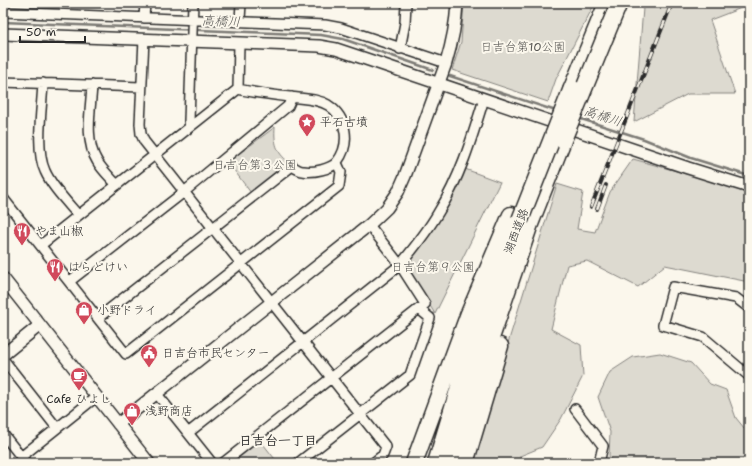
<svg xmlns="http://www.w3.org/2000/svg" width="752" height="466" font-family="'Shantell Sans','Klee One',sans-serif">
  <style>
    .green { fill: #dddad0; stroke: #84827e }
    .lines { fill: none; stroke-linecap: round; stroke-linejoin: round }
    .stream { stroke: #7b7a75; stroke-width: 2.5 }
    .minor-casing { stroke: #2b2b2b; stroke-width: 12 }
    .tertiary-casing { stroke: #2b2b2b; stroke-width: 14 }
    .motorway-casing { stroke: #2b2b2b; stroke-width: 19 }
    .minor { stroke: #fbf7ec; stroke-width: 9 }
    .tertiary { stroke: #fbf7ec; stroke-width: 11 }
    .motorway { stroke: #fbf7ec; stroke-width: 16 }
    .rail-casing { stroke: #2b2b2b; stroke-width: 4 }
    .rail { stroke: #fbf7ec; stroke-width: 2.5; stroke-dasharray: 8; stroke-linecap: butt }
    .motorway-bridge-casing { stroke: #2b2b2b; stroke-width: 19; stroke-linecap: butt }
    .motorway-bridge { stroke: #fbf7ec; stroke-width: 16 }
    .labels { text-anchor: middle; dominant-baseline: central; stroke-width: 4; stroke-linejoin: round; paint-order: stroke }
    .park-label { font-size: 12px; fill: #585754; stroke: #fbf7ec }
    .poi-label { font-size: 12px; fill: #2b2b2b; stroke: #fbf7ec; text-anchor: start }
    .street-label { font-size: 12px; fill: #2b2b2b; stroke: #fbf7ec }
    .water-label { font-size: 13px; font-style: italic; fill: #5a5956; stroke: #fbf7ec }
    .neighbourhood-label { font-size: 13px; font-weight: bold; fill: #2b2b2b; stroke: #fbf7ec }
  </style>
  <rect width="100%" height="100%" fill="#fbf7ec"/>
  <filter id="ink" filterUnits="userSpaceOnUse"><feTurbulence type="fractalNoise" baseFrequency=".025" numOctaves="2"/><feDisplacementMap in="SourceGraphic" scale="8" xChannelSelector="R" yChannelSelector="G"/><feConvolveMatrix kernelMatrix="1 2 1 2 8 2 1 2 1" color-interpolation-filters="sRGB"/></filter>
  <g filter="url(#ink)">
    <path class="green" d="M464,3h131l-39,76 -8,23 -96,-32 9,-28z
      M645,3h104v2l-39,15 25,74h-47l-54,28 9,-114z
      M275,127c-1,15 1,26 14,35l-38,31 -23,-31z
      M633,159l116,32v91l-84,-17 -27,22 -51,-26 -20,4 -16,64 30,16 2,31 -22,43 -19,28 -22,9 1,7h-50l86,-279 26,8 -6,37 18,3 15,-40z
      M465,169l35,13 -65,132 -27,-45 1,-9z
      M660,353l31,10 19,21 16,6 10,28 13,16v29h-136l-4,-7 1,-24 -12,-35 12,-25 23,-15z
      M260,440l18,23h-48z"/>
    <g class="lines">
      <path class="stream" d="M3,22l318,13 22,4 90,31
        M450,76l106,35
        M578,118l66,21 47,19 58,18"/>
      <g class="minor-casing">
        <path id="minor" d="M3,12l322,13 16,3 105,35
          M144,18l1,-15
          M240,20l1,-17
          M144,39l-4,85 1,10 3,7 242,306 -3,8 -10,8
          M400,49l5,-26 1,-20
          M3,82l138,5
          M43,83c-1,24 -8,67 2,88 7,16 22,31 33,44
          M92,85c-1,23 -8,55 5,76 5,9 13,16 20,24
          M238,89l1,-46
          M190,127l-1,-6 4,-118
          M3,198l123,156 213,-168 2,-14 -4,-9
          M41,245l197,-156c17,4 34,6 52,8 13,2 26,1 38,8 19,12 23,39 9,57 -6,7 -24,11 -34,9 -3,0 -8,-3 -11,-5l-194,152
          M70,281l114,-89 104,-86 4,-9
          M749,308l-13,-10 -63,-11 -10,38 40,12 46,39
          M3,359l54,69
          M157,394l55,69
          M575,409l28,37 -4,17
          M188,433l212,-168c14,-17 27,-33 38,-52 22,-35 34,-75 46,-114
          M3,434l23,29
          M21,457l75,-60
          M223,463l202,-159 -25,-39 -31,-40
          M298,463l112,-88 20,-57 -11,-9"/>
      </g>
      <g class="tertiary-casing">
        <path id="tertiary" d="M3,34l316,12 17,3 30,10 322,109 61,19
          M3,278l146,185
          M3,355l37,-30
          M118,424l251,-199 18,-17 11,-16 7,-16 41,-113c6,-20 10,-39 11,-60"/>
      </g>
      <g class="motorway-casing">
        <path id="motorway" d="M572,88l35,-85
          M414,463l54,-147 43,-101
          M436,463l27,-89 54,-146
          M451,463l26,-84 53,-155 33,-84
          M465,463l35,-117"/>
      </g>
      <use href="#minor" class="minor"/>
      <use href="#tertiary" class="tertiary"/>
      <use href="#motorway" class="motorway"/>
      <g class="rail-casing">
        <path id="rail" d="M591,207l79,-199
          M597,209l9,-24"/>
      </g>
      <use href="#rail" class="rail"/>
      <g class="motorway-bridge-casing">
        <path id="motorway-bridge" d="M563,140l56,-137
          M520,220l52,-132"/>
      </g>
      <use href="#motorway-bridge" class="motorway-bridge"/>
    </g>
  </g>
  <defs>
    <g id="sight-pin" transform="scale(0.9)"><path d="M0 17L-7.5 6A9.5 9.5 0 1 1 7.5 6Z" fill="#d1495b" stroke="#fbf7ec"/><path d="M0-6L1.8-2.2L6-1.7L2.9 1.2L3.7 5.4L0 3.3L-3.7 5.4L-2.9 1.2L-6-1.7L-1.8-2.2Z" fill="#fff"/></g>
    <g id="restaurant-pin" transform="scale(0.9)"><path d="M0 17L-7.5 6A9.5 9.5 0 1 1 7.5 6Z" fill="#d1495b" stroke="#fbf7ec"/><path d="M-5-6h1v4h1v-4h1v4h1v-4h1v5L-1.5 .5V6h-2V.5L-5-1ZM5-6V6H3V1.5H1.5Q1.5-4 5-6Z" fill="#fff"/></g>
    <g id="shop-pin" transform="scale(0.9)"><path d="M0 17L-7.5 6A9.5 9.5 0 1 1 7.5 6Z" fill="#d1495b" stroke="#fbf7ec"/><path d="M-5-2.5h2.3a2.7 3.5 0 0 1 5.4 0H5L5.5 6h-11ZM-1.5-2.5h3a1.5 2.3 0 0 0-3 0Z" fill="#fff"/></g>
    <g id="civic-pin" transform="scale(0.9)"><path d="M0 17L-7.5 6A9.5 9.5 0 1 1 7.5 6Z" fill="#d1495b" stroke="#fbf7ec"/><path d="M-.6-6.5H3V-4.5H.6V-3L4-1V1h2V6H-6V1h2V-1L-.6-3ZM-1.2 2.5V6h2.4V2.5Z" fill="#fff"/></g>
    <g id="cafe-pin" transform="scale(0.9)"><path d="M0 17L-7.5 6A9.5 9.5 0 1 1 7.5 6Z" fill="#d1495b" stroke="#fbf7ec"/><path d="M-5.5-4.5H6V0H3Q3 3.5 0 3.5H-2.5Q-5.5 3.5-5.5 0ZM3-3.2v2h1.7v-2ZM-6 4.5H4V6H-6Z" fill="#fff"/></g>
  </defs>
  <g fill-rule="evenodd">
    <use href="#sight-pin" x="307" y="122"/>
    <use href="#restaurant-pin" x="22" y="231"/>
    <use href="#restaurant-pin" x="55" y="267"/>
    <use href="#shop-pin" x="84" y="310"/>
    <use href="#civic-pin" x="149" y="353"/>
    <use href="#cafe-pin" x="79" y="376"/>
    <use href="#shop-pin" x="132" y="411"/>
  </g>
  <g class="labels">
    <g class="park-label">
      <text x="523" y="47">日吉台第10公園</text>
      <text x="255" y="165">日吉台第３公園</text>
      <text x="433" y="267">日吉台第９公園</text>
    </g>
    <g class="poi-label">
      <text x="320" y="122">平石古墳</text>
      <text x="35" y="231">やま山椒</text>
      <text x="68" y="267">はらどけい</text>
      <text x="97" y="310">小野ドライ</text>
      <text x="162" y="353">日吉台市民センター</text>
      <text x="79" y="399" text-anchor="middle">Cafe ひよし</text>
      <text x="145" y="411">浅野商店</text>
    </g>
    <g class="street-label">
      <text transform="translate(516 231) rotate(-69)">湖西道路</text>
    </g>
    <g class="water-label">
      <text transform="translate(221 21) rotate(2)">高橋川</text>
      <text transform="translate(603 116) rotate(18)">高橋川</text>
    </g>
    <g class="neighbourhood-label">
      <text x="278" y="440">日吉台一丁目</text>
    </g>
  </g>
  <rect width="752" height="466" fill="none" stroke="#fbf7ec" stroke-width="16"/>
  <rect x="8" y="8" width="736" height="450" fill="none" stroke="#2b2b2b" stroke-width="1.5" filter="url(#ink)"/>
  <path d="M20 36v6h65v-6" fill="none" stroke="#2b2b2b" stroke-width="2"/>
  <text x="26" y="36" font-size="12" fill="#2b2b2b" stroke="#fbf7ec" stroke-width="3" paint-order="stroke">50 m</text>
</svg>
